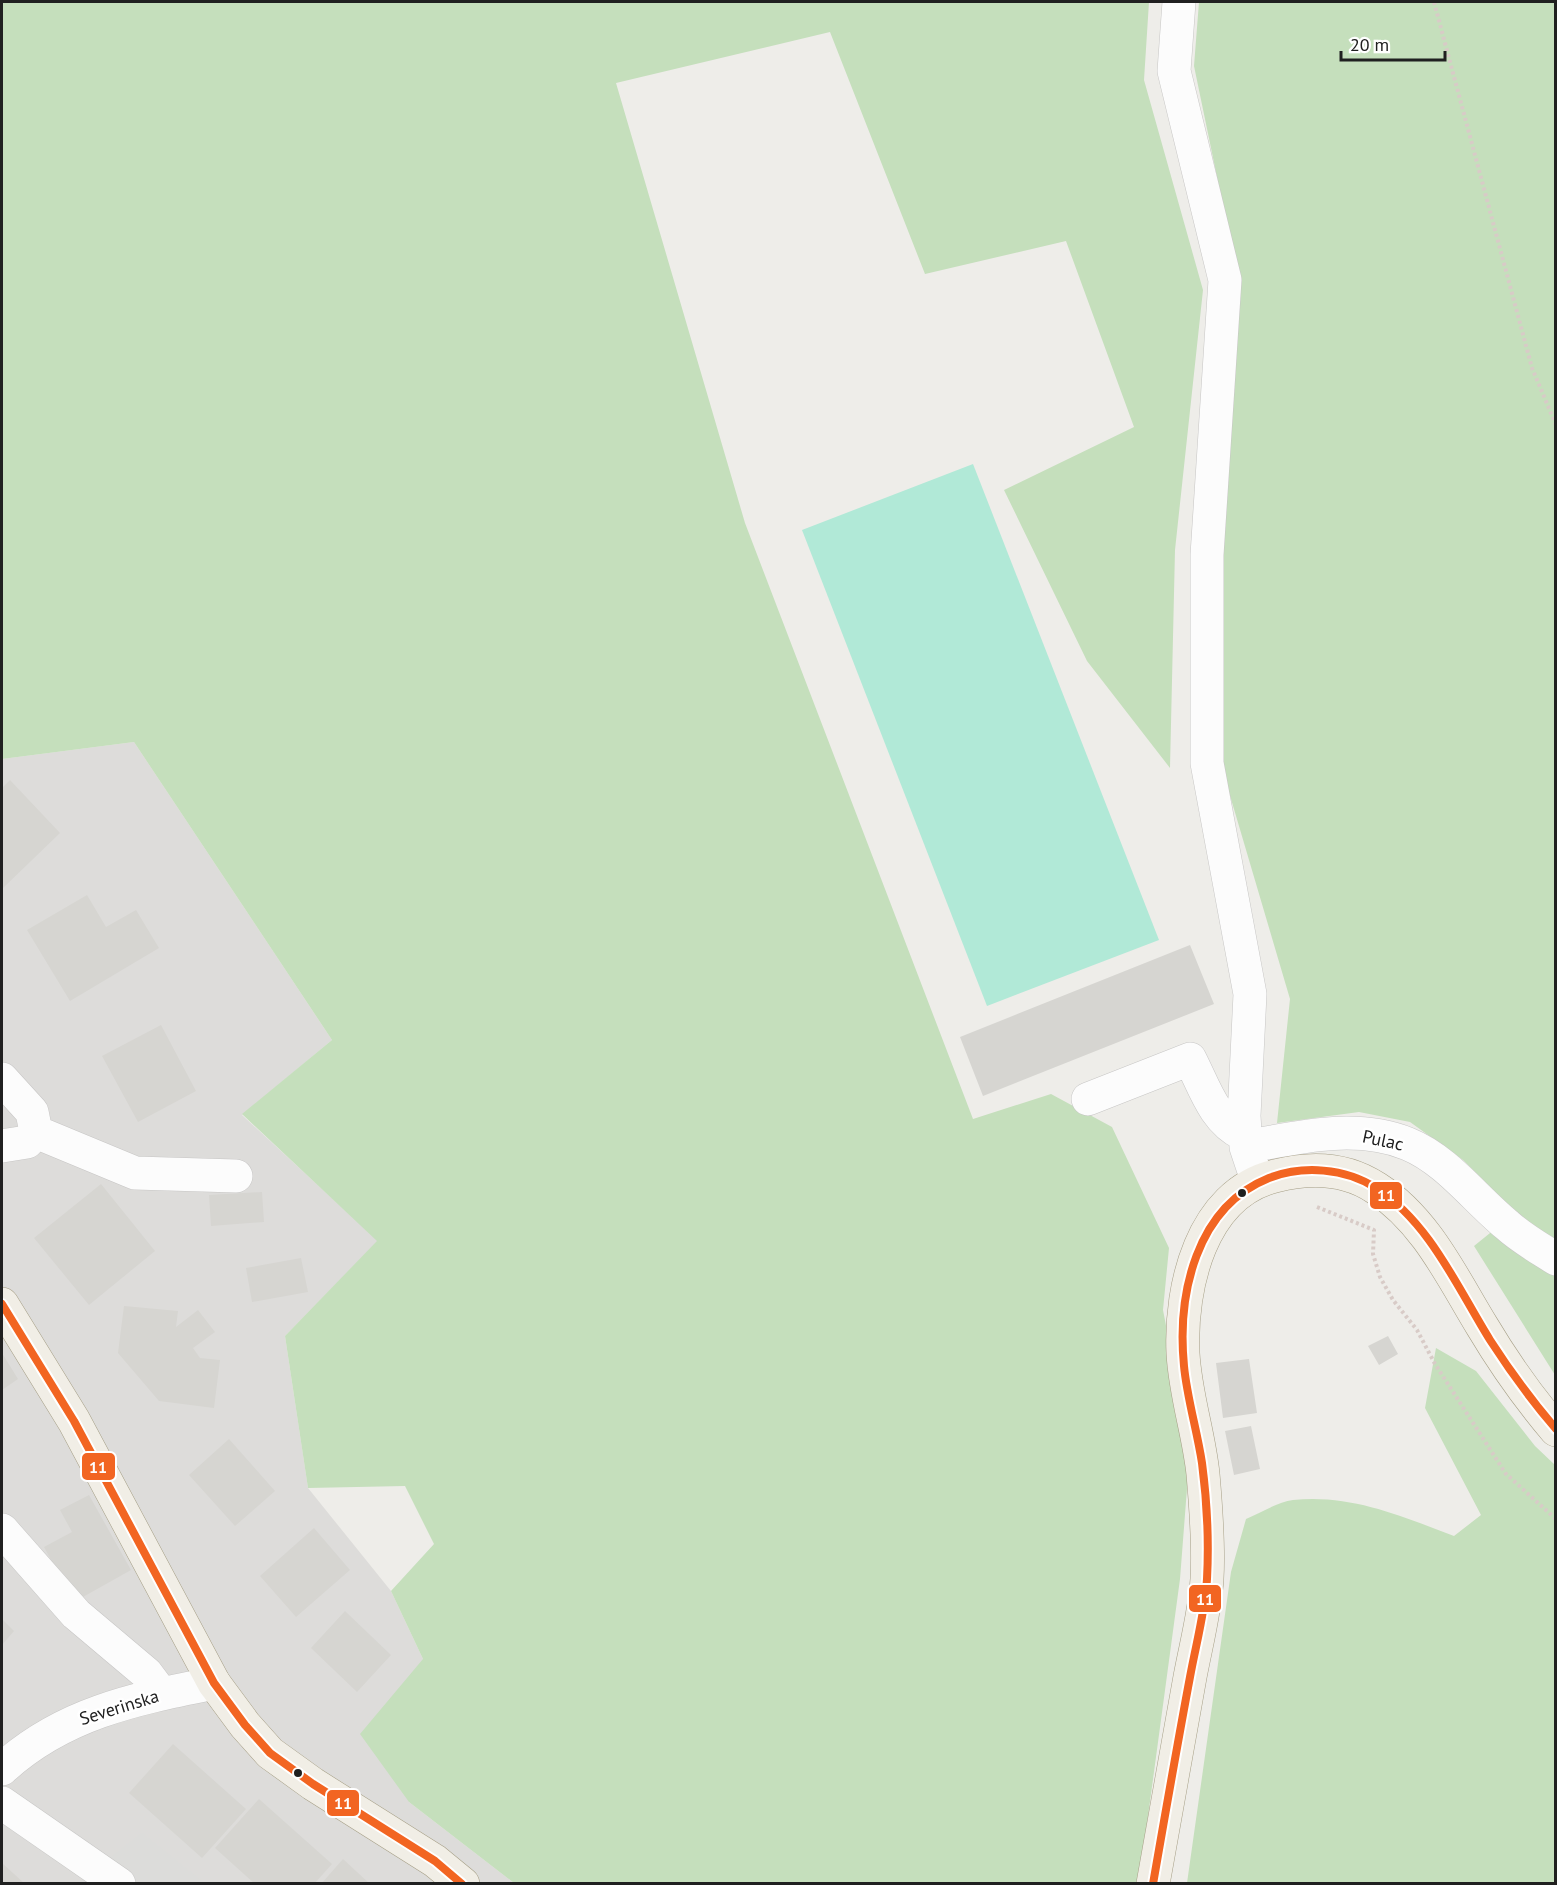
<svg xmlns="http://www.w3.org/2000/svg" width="1557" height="1885" font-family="'PT Sans',sans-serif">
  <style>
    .residential { fill: #dddcda }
    .religious { fill: #dcdcda }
    .forest { fill: #c5dfbc }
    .pitch { fill: #b1e9d7 }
    .building { fill: #d6d5d1 }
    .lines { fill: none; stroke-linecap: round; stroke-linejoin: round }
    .minor-casing { stroke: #c7c6c5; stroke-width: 34 }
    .major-casing { stroke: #a59e85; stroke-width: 34 }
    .path { stroke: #d8cbc7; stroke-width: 4; stroke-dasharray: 3 3; stroke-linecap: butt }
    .minor { stroke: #fcfcfc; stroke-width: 33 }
    .major { stroke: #f1eee6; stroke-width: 33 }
    .bus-1-casing { stroke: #fff; stroke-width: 12 }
    .bus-1 { stroke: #f26522; stroke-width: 8 }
    .bus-dot { fill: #202020; stroke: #fff; stroke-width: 2 }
    .labels { text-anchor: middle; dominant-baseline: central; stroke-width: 5; stroke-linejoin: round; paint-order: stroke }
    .street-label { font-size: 18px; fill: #202020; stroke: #fff }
    .line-badge { stroke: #fff; stroke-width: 2 }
    .badge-label { font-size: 16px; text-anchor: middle; font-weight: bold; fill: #fff }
  </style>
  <rect width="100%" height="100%" fill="#eeede9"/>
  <path class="residential" d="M134,742l198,298 -90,75 136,126 -93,95 23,152 83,103 32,68 -14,143 105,81h-512v-1124z"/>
  <path class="religious" d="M142,1833l62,50 -120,1 -3,-3z"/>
  <path class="forest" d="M2,2h1147l-5,78 59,210 -28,260 -5,218 -83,-107 -83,-171 130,-63 -68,-186 -141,33 -95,-242 -214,51 129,440 228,596 78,-25 61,33 57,121 -6,62 27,140 -10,129 -41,304h-625l-105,-81 -49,-68 63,-75 -32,-68 43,-47 -29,-58 -97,2 -23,-152 92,-95 -135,-127 90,-74 -198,-298 -132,17z
    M1199,2h356v1237l-30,-17 -62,-62 -53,-38 -51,-10 -82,11 13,-124 -69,-234v-213l18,-269 -45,-217z
    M1495,1229l60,47v99l-81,-129z
    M1436,1348l40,23 59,75 20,19v418h-368l44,-311 15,-53c14,-6 32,-17 47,-19 58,-6 108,16 161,36l27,-21 -56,-107z"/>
  <path class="pitch" d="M973,464l186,476 -172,66 -185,-476z"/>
  <path class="building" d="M10,780l50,53 -58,56v-101z
    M87,895l19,32 30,-17 23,38 -89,53 -43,-71z
    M1190,945l24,59 -231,92 -23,-59z
    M161,1025l35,66 -58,31 -36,-66z
    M101,1184l54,67 -66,54 -55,-67z
    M262,1192l2,30 -53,4 -2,-31z
    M301,1258l7,34 -56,10 -6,-34z
    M124,1306l54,5 -2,16 22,-17 17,22 -22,16 7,10 20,2 -6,48 -55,-7 -41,-48z
    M1388,1336l10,18 -19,11 -11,-19z
    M2,1353l16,26 -16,11z
    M1249,1359l8,54 -34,5 -7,-55z
    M1251,1426l9,43 -26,6 -9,-44z
    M229,1439l46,52 -40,35 -46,-51z
    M89,1495l42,75 -57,32 -30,-55 28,-15 -12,-22z
    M314,1528l36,42 -54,47 -36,-41z
    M345,1611l46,44 -34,37 -46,-44z
    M2,1619l12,12 -12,14z
    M173,1744l73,65 -44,49 -73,-65z
    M259,1799l73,65 -18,20h-59l-40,-36z
    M343,1859l27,25h-49z
    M2,1863l23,21h-23z"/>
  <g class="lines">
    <g class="minor-casing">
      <path id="minor" d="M1179,2l-5,69 51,209 -18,275v208l43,231 -6,122 2,31
        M2,1079l30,33 4,20 -9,10 -25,4
        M1088,1099l102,-40c14,27 24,62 53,75
        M36,1132l99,41 101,3
        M1253,1168l-7,-21c52,-10 111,-24 162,-3 39,16 67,55 99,81 14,13 32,23 49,34
        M2,1530l74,84 70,59 15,20
        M2,1769c61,-56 133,-70 212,-86
        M2,1803l117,81"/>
    </g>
    <g class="major-casing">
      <path id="major" d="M2,1304l72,117 140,262 31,42 25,28 43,31 122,77 28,23
        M1153,1884c12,-69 25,-138 37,-207 6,-32 15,-66 17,-98 2,-34 -1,-71 -4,-105 -4,-40 -18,-80 -20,-121 -3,-66 18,-159 92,-177 35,-9 71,-8 101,12 50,32 76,89 106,138 22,37 46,71 74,104"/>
    </g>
    <path class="path" d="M1434,2l98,366 24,57
      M1317,1207l57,23 -1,24 7,23 13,23 24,30 18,34 71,110 50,45"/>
    <use href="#minor" class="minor"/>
    <use href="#major" class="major"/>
    <g class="bus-1-casing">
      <path id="bus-1" d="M2,1304l72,117 140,262 31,42 25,28 43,31 122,77 27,23
        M1153,1884c12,-69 24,-138 37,-207 6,-33 15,-65 17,-98 2,-38 0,-78 -5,-116 -5,-33 -15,-65 -18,-97 -7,-72 12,-159 85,-188 34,-13 76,-10 107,10 54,35 81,99 114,152 20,31 42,61 66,89"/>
    </g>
    <use href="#bus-1" class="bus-1"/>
  </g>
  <g class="bus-dot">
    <circle cx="1242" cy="1193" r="5"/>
    <circle cx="298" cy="1773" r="5"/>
  </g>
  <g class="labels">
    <g class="street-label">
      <text transform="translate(1383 1140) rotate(12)">Pulac</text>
      <text transform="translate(119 1707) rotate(-17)">Severinska</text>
    </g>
  </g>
  <g class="line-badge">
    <rect x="1369" y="1181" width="34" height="29" rx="6" fill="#f26522"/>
    <rect x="81" y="1452" width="35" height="29" rx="6" fill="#f26522"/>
    <rect x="1188" y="1584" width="34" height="29" rx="6" fill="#f26522"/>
    <rect x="326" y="1789" width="34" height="28" rx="6" fill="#f26522"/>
  </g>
  <g class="badge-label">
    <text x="1386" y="1201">11</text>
    <text x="98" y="1473">11</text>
    <text x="1205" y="1605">11</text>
    <text x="343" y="1809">11</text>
  </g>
  <rect width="1557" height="1885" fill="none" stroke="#202020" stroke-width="6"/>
  <path d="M1341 51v9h104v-9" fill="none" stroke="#202020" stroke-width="3"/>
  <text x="1350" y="51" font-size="18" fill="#202020" stroke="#ffffff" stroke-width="4.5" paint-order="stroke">20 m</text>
</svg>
